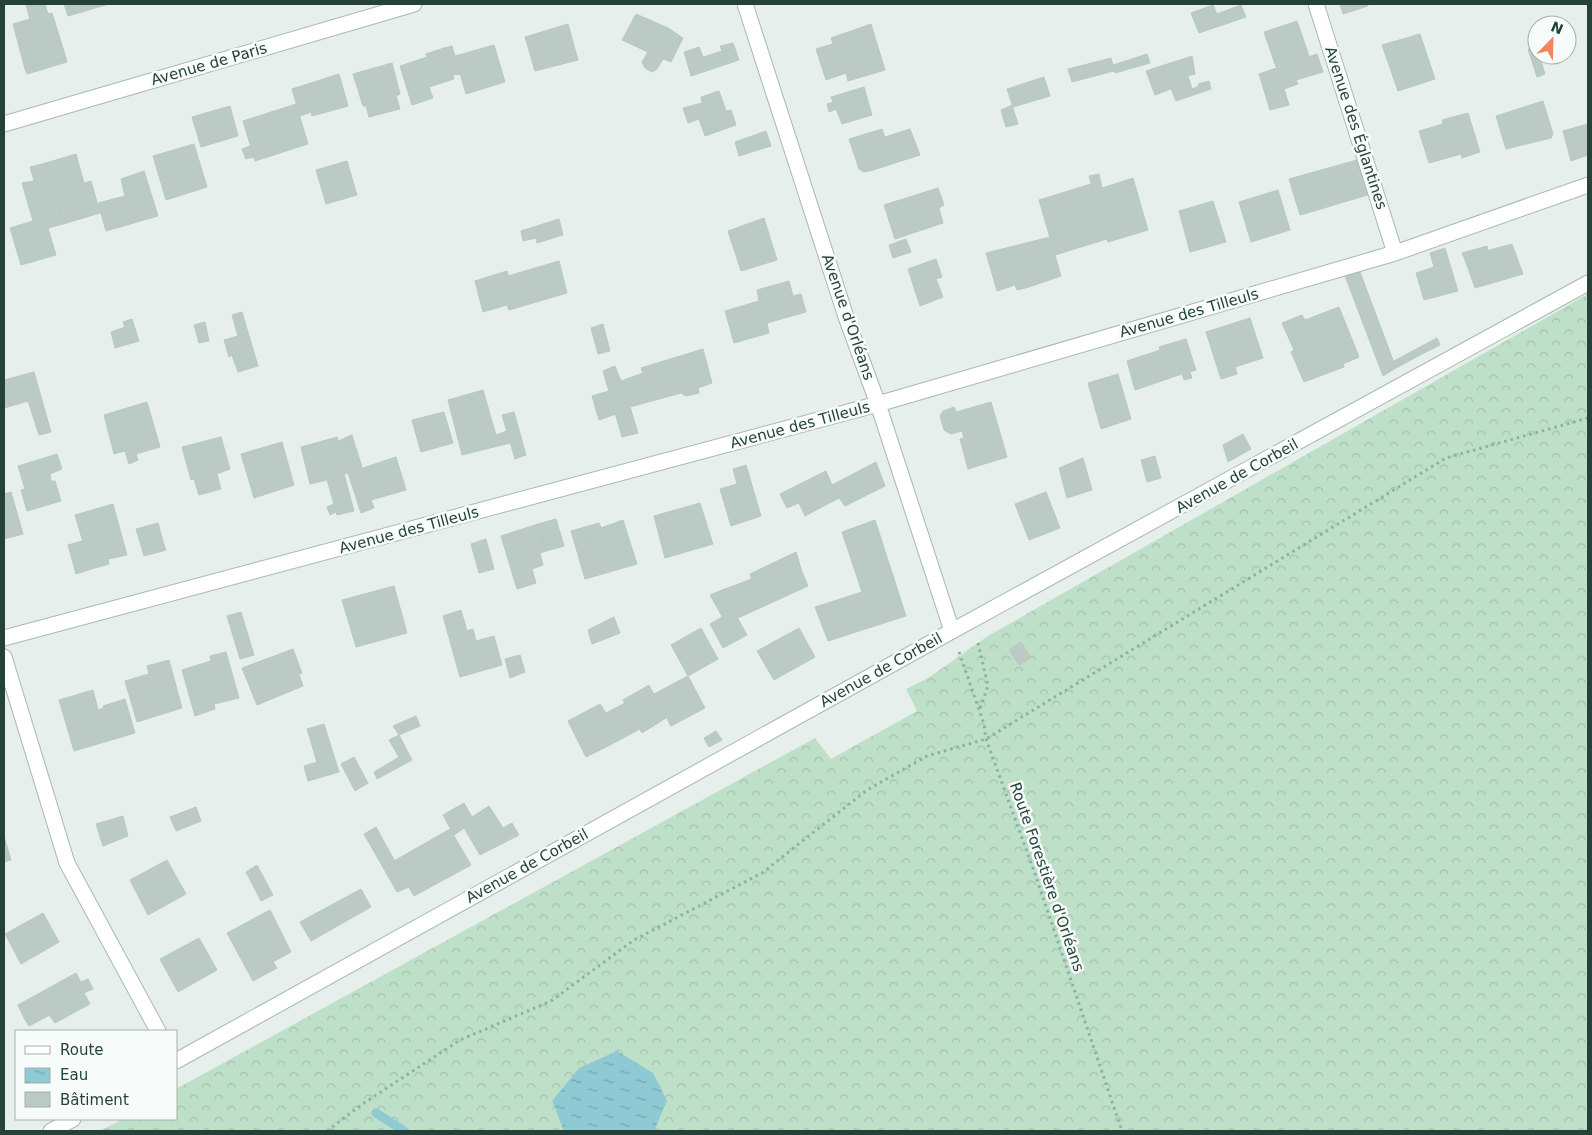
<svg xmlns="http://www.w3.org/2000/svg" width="1592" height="1135" font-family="'DejaVu Sans',sans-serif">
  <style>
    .forest { fill: url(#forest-crowns) }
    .water { fill: url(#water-ripples) }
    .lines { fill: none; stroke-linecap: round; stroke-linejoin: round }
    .stream { stroke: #8ec9d4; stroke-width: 9 }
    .building { fill: #bbcac4; stroke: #b8c9c2 }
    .minor-casing { stroke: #a8b8b2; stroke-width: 17 }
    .path { stroke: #86b3a5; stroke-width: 3; stroke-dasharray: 2.5 4; stroke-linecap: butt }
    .minor { stroke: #fff; stroke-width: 15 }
    .labels { text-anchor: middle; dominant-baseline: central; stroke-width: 5; stroke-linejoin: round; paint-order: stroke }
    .street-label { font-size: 15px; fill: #24423a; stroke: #f7fbf9 }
  </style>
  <defs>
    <pattern id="forest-crowns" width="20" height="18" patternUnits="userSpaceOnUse" patternTransform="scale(1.25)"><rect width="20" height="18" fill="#bfe0c8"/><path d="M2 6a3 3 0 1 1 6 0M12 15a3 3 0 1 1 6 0" fill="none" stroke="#a4c1ad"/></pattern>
    <pattern id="water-ripples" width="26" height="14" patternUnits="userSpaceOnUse" patternTransform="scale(1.25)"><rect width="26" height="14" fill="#8ec9d4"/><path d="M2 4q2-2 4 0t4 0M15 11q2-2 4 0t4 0" fill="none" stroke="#74a5ad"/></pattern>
  </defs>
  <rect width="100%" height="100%" fill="#e6efeb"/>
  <path class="forest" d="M1588,294v837h-1488l23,-12h53v-30l639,-351 16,21 86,-48 -11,-22 22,-11 60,-42z"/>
  <path class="water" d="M617,1051l36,22 14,28 -13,30h-90l-12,-30 27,-33z"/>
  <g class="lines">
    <path class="stream" d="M376,1113l28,18"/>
  </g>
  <path class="building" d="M31,4h14l3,10 4,-1 14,45 -41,11 -12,-45 17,-5 -4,-14z
    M64,4h45l-41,12z
    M1340,4h27l1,2 -25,8z
    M1213,5l4,9 24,-9 5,12 -47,16 -8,-20z
    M636,14l32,14 15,10 -12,24 -8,-3 -6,10 -5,3 -7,-4 -3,-6 6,-10 -26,-12z
    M1297,21l12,35 -33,11 -12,-35z
    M568,24l10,36 -43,11 -10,-34z
    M871,24l14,46 -37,11 -2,-8 -20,7 -10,-31 17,-5 -2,-6z
    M1420,34l15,45 -37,12 -16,-46z
    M733,43l6,17 -12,4 -7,-18z
    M494,45l11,37 -39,12 -11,-38z
    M452,46l3,10 5,18 -7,1 -9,-27z
    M1536,46l1,9h2l6,19 -8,3 -9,-28z
    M699,47l4,10 19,-6 5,13 -36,12 -7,-24z
    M444,48l10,31 -25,8 4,11 -21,7 -12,-39 27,-9 -1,-3z
    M1147,54l3,9 -35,10 -2,-8z
    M1317,54l6,18 -27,8 2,4 -14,5 5,16 -19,5 -11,-36z
    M1192,56l3,18 -7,2 4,13 7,-3 -1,-2 11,-3 2,8 -35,12 -5,-12 -16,6 -9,-24z
    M66,58l1,4 -40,12 -2,-5z
    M1111,58l3,13 -27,7 -3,-13z
    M392,63l8,31 -4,2 4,13 -31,8 -3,-11h-3l-10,-32z
    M1084,65l3,13 -15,4 -4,-13z
    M339,74l9,32 -36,10 -1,-4 -11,4 -8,-27z
    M1044,77l6,19 -37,11 -6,-18z
    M864,87l8,28 -30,9 -6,-15 -7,3 -2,-8 6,-2 -2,-5z
    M719,91l7,20 5,-1 5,15 -31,11 -6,-17 -11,4 -5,-15 19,-5 -1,-6z
    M1543,101l10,33 -2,4 -45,11 -10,-33z
    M296,104l12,40 -53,17 -12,-40z
    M1012,105l6,19 -12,3 -5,-17z
    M230,106l8,30 -37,11 -9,-30z
    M1468,113l12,39 -18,6 -1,-4 -32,9 -10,-32 24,-7 -1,-4z
    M1588,124v31l-17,6 -8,-30z
    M882,129l3,8 25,-8 10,26 -47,15 -9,2 -5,-3 -10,-30z
    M766,131l5,15 -32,10 -4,-14z
    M194,144l13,43 -41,13 -13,-44z
    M250,146l4,11 -8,2 -4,-10z
    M76,154l8,29 7,-2 9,32 -37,11 -17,-61z
    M1357,160l11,35 -21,6 -2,-7 -26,8 2,7 -21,6 -11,-36z
    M347,161l10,34 -31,9 -10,-34z
    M46,163l17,61 -15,4 -18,-61z
    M144,171l14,45 -52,15 -8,-28 27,-7 -4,-17z
    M1099,174l3,14 31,-10 15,52 -40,12 -19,-66z
    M34,181l22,74 -35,10 -11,-37 23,-7 -11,-38z
    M1091,184l16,55 -52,16 -16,-55z
    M938,188l6,17 -5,3 4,15 -48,16 -11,-34z
    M1278,190l12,40 -39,12 -12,-40z
    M1345,194l2,7 -26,8 -2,-7z
    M1213,201l13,41 -36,10 -11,-41z
    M764,218l13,42 -36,11 -13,-40z
    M559,219l4,16 -26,8 -1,-5 -13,3 -2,-10z
    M1050,237l11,39 -32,11 -2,-6 -30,10 -11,-38z
    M906,239l5,13 -18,6 -4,-13z
    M1512,244l11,30 -48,14 -11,-31z
    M1487,246l1,5 -24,6 -2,-4z
    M1445,248l13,43 -34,9 -8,-27 18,-6 -4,-14z
    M936,259l6,18 -6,2 7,18 -23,9 -12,-37z
    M559,261l8,32 -58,17 -2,-5 -24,7 -8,-31 32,-10 1,5z
    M1357,264l39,104 -13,8 -41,-108z
    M789,281l4,15 8,-2 5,18 -39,11 2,10 -35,10 -9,-32 34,-10 -2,-11z
    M1027,281l2,6 -12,3 -2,-5z
    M1339,307l20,50 -16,7 1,3 -40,15 -13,-30 3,-2 -12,-27 20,-8 3,5z
    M242,312l16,54 -20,6 -6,-17 -3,2 -5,-17 14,-4 -6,-21z
    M1250,318l13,40 -28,9 2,7 -16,5 -15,-47z
    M132,319l7,22 -24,7 -4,-16 14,-5 -2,-5z
    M205,322l4,19 -10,2 -5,-18z
    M603,324l7,27 -12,3 -7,-26z
    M1437,338l3,7 -18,9 -2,-7z
    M1186,339l10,31 -6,2 2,6 -8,2 -2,-6 -47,16 -8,-29 33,-11 -1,-3z
    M1420,347l2,7 -26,14 -2,-7z
    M703,349l9,34 -14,5 1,5 -13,3 -5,-3 -51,14 8,26 -16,4 -19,-66 12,-5 6,15 22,-8 -2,-5z
    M34,372l17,60 -12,3 -11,-34 -24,7v-28z
    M1118,374l13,45 -30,10 -13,-46z
    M483,390l13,45 11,-4 3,12 -48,12 -14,-55z
    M609,391l7,23 -17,6 -7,-24z
    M147,402l13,45 -24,7 2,6 -9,4 -4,-13 -11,3 -10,-39z
    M991,402l16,55 -39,12 -8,-30 4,-1 -2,-7 -11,3 -7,-4 -4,-14 3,-5 11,-4 2,5z
    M444,412l9,31 -32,9 -9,-32z
    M514,412l12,43 -11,4 -13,-44z
    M1243,434l8,15 -23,13 -5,-17z
    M352,435l3,10 -14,4 -3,-8z
    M221,437l9,32 -13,5 4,15 -22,6 -5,-16 -3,1 -9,-33z
    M337,437l11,36 -4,1 10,37 -17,4 -1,-3 -6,3 -3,-8 7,-3 -7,-24 -17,4 -9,-37z
    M282,442l12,43 -40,13 -13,-44z
    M355,445l7,22 -14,6 -7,-24z
    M57,454l5,15 -12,5 1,7h4l6,20 -34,10 -6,-21 4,-1 -7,-23z
    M1155,456l6,22 -14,4 -6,-22z
    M396,457l10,33 -35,10 3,8 -13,5 -13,-40z
    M1083,458l9,32 -25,8 -8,-30z
    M876,462l9,24 -40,20 -6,-8 -34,18 -6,-13 -12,5 -7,-14 46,-23 6,14z
    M746,465l15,51 -30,10 -11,-37 17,-5 -4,-15z
    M11,492l12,42 -19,5v-45z
    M1046,492l14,36 -31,12 -14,-36z
    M700,503l13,41 -48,14 -11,-42z
    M113,504l14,51 -19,4 1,5 -18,5 -16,-54z
    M556,519l8,27 -18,5 -8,-27z
    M623,520l14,44 -52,15 -11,-38 29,-9 -2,-4z
    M875,520l31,96 -78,25 -13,-34 47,-15 -20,-60z
    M158,523l6,22 -21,7 -7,-23z
    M599,523l4,9 -29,9 -3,-10z
    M538,524l8,27 -6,2 3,12 -11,4 4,14 -19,6 -16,-53z
    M486,539l8,30 -15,4 -8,-29z
    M82,541l9,28 -15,5 -8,-29z
    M164,545l2,5 -22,6 -1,-4z
    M796,552l6,20 -46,19 -6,-17z
    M802,572l6,14 -46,21 -6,-16z
    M751,579l5,12 -17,7 -3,-13z
    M736,585l3,13 17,-7 6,16 -24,11 -16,-28z
    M394,586l13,47 -51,14 -14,-47z
    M722,590l25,45 -11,6 -26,-46z
    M461,610l6,21 6,-2 3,12 18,-5 8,29 -42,12 -17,-61z
    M241,612l13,43 -14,4 -13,-43z
    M614,617l6,16 -28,11 -4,-14z
    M722,617l14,24 -13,7 -13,-24z
    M701,628l17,31 -30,17 -17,-31z
    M799,628l16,29 -41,23 -17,-29z
    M1021,642l10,16 -12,7 -10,-15z
    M293,649l9,24 -3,1 4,12 -46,19 -15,-37z
    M226,652l13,46 -25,6 1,5 -20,7 -13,-46 29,-9 -1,-5z
    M520,655l5,17 -15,6 -5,-19z
    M169,660l13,48 -45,14 -12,-41 24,-7 -2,-8z
    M688,676l17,32 -34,18 -17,-32z
    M649,685l17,33 -24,15 -19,-33z
    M93,690l5,20 6,-2 -1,-2 22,-7 10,34 -61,18 -15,-51z
    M625,703l15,26 -32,17 -4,-8 -22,11 -14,-28 32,-17 6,9z
    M416,716l4,10 -21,9 -6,-9z
    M324,724l15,48 -31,9 -4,-15 13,-4 -10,-33z
    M716,731l6,9 -13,7 -5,-9z
    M399,735l13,25 -35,19 -3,-7 25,-15 -10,-17z
    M604,738l4,8 -22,11 -4,-8z
    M354,757l14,26 -13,8 -14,-27z
    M464,803l8,14 17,-11 14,22 9,-5 7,12 -39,20 -16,-27 -10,7 -11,-20z
    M196,807l5,14 -25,10 -6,-14z
    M123,816l5,20 -25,10 -7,-22z
    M376,827l33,60 -12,5 -33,-58z
    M450,829l21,36 -57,31 -20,-35z
    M4,836l7,24 -7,2z
    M167,860l19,34 -38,21 -18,-35z
    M257,865l16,30 -12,6 -15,-29z
    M361,889l10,18 -60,34 -11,-19z
    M270,910l21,42 -18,10 4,6 -24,13 -26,-48z
    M43,913l16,29 -38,22 -16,-30z
    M199,938l18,32 -39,22 -18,-33z
    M76,973l5,9 7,-3 5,10 -9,4 6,11 -35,19 -6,-8 -3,2 -6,-10 -16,11 -6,-13z
    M40,1007l6,10 -17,9 -5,-8z"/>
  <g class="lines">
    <g class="minor-casing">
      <path id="minor" d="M745,4l101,313 32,87 74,227
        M1316,4l79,249
        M4,124l410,-120
        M4,638l874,-234 517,-151 193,-68
        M4,657l63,206 91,168
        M176,1061l776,-430 636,-348
        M51,1131l22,-12"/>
    </g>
    <path class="path" d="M978,643l10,43 -9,25
      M959,652l25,72 2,15 48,132 88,260
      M327,1131l37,-28 96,-63 91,-39 83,-61 128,-67 105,-83 60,-34 59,-17 460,-281 142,-40"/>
    <use href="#minor" class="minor"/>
  </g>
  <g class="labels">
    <g class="street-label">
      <text transform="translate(209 64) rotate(-16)">Avenue de Paris</text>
      <text transform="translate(1356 128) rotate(72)">Avenue des Églantines</text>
      <text transform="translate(1189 313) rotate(-16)">Avenue des Tilleuls</text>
      <text transform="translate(848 317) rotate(71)">Avenue d'Orléans</text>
      <text transform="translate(800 425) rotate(-15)">Avenue des Tilleuls</text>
      <text transform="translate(1237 476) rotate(-29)">Avenue de Corbeil</text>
      <text transform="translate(409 530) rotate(-15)">Avenue des Tilleuls</text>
      <text transform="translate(881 670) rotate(-29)">Avenue de Corbeil</text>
      <text transform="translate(527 866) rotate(-29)">Avenue de Corbeil</text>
      <text transform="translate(1047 877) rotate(71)">Route Forestière d'Orléans</text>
    </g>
  </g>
  <rect width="1592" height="1135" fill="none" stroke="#24423a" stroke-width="10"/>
  <rect x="15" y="1030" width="162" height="90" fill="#f7fbf9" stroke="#a3b1ad"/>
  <rect x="25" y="1046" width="25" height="8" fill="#ffffff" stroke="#a3b1ad"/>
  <text x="60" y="1055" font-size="15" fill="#24423a">Route</text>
  <rect x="25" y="1068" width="25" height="15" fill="url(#water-ripples)" stroke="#a3b1ad"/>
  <text x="60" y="1080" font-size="15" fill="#24423a">Eau</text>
  <rect x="25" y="1092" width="25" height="15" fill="#bbcac4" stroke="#a3b1ad"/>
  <text x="60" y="1105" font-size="15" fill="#24423a">Bâtiment</text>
  <g transform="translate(1552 40) rotate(23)"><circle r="24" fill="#f7fbf9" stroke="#a3b1ad"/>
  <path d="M0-4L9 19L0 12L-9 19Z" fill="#f4845f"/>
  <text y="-8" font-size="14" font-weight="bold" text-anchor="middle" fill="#24423a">N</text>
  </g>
</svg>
